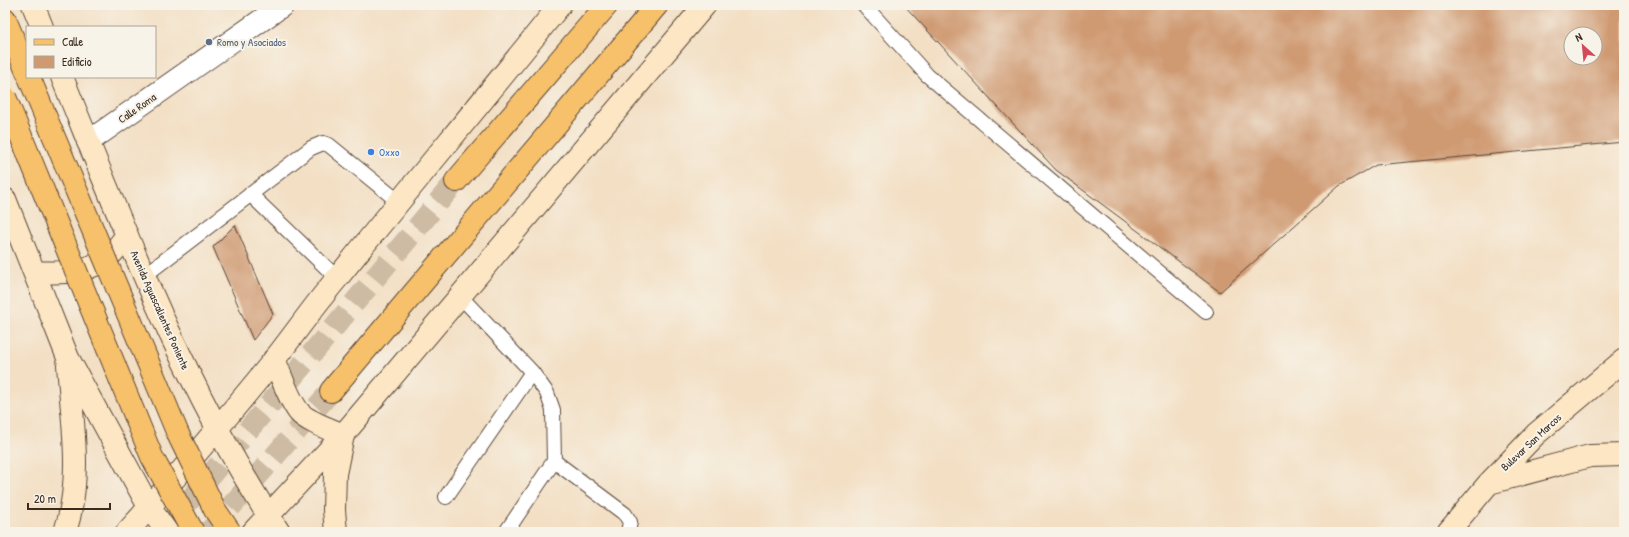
<svg xmlns="http://www.w3.org/2000/svg" width="1629" height="537" font-family="'Patrick Hand',sans-serif">
  <style>
    .building { fill: #cf9a72; fill-rule: evenodd }
    .lines { fill: none; stroke-linecap: round; stroke-linejoin: round }
    .primary-tunnel { stroke: #cebba3; stroke-width: 22; stroke-dasharray: 22 11; stroke-linecap: butt }
    .lane-casing { stroke: #574537; stroke-width: 16 }
    .street-casing { stroke: #574537; stroke-width: 24 }
    .secondary-casing { stroke: #574537; stroke-width: 24 }
    .primary-casing { stroke: #574537; stroke-width: 24 }
    .lane { stroke: #fff; stroke-width: 14 }
    .street { stroke: #fff; stroke-width: 22 }
    .secondary { stroke: #fce6c4; stroke-width: 22 }
    .primary { stroke: #f7c06b; stroke-width: 22 }
    .primary-bridge-casing { stroke: #574537; stroke-width: 24; stroke-linecap: butt }
    .primary-bridge { stroke: #f7c06b; stroke-width: 22 }
    .service-dot { fill: #5c6f8a; stroke: #f7f3e8; stroke-width: 1.5 }
    .shop-dot { fill: #3f7fe0; stroke: #f7f3e8; stroke-width: 1.5 }
    .labels { text-anchor: middle; dominant-baseline: central; stroke-width: 4; stroke-linejoin: round; paint-order: stroke }
    .service-label { font-size: 11px; fill: #4e5e75; stroke: #f7f3e8; text-anchor: start }
    .street-label { font-size: 11px; fill: #3b2a1e; stroke: #f7f3e8 }
    .shop-label { font-size: 11px; fill: #366cbe; stroke: #f7f3e8; text-anchor: start }
  </style>
  <rect width="100%" height="100%" fill="#f7f3e8"/>
  <filter id="ink" filterUnits="userSpaceOnUse"><feTurbulence type="fractalNoise" baseFrequency=".025" numOctaves="2"/><feDisplacementMap in="SourceGraphic" scale="8" xChannelSelector="R" yChannelSelector="G"/><feConvolveMatrix kernelMatrix="1 2 1 2 8 2 1 2 1" color-interpolation-filters="sRGB"/></filter>
  <filter id="wash" filterUnits="userSpaceOnUse"><feTurbulence type="fractalNoise" baseFrequency=".012" numOctaves="4" result="noise"/><feDisplacementMap in="SourceGraphic" scale="16" xChannelSelector="R" yChannelSelector="G"/><feGaussianBlur stdDeviation="0.9" result="paint"/><feColorMatrix in="noise" values="0 0 0 0 0 0 0 0 0 0 0 0 0 0 0 0 0 1.4 0 .05"/><feComposite in="paint" operator="in"/></filter>
  <g filter="url(#wash)">
    <rect width="100%" height="100%" fill="#f3dfc4"/>
    <g id="blocks">
      <path class="building" d="M904,5h720v137l-248,23 -37,21 -119,106 -164,-122zM1571,34h24v24h-24z
        M235,225l38,89 -20,26 -40,-93z"/>
    </g>
  </g>
  <g filter="url(#ink)">
    <use href="#blocks" fill-opacity="0" stroke="#574537" stroke-width="1"/>
    <g class="lines">
      <path class="primary-tunnel" d="M163,532l293,-351
        M209,532l122,-141"/>
      <g class="lane-casing">
        <path id="lane" d="M864,5l63,70 279,237
          M250,194l87,84
          M144,276l167,-128 12,-5 6,2 70,57
          M460,296l72,76 15,21 6,17 1,51 71,53 5,8 -2,10
          M446,497l86,-125
          M506,532l48,-71"/>
      </g>
      <g class="street-casing">
        <path id="street" d="M88,142l195,-137"/>
      </g>
      <g class="secondary-casing">
        <path id="secondary" d="M33,5l9,22
          M62,77c63,155 124,315 217,455
          M5,199l63,159 81,149 18,25
          M34,272c29,1 54,3 77,-18 6,-5 11,-13 16,-19
          M274,359c7,16 14,39 25,53 7,9 33,18 44,23l-8,39 -1,36 2,22
          M1489,483l101,-27 34,-1
          M65,532c18,-54 7,-112 3,-167
          M127,532c51,-56 99,-113 147,-172 22,-28 42,-57 65,-84 73,-91 148,-180 221,-271
          M253,532l90,-97 362,-430
          M1448,532l41,-49 47,-49 88,-74"/>
      </g>
      <g class="primary-casing">
        <path id="primary" d="M5,19l22,53
          M456,181l151,-176
          M331,391l326,-386"/>
      </g>
      <use href="#lane" class="lane"/>
      <use href="#street" class="street"/>
      <use href="#secondary" class="secondary"/>
      <use href="#primary" class="primary"/>
      <g class="primary-bridge-casing">
        <path id="primary-bridge" d="M29,77l149,357 37,76 15,22
          M5,97l147,360 41,75"/>
      </g>
      <use href="#primary-bridge" class="primary-bridge"/>
    </g>
  </g>
  <circle class="service-dot" cx="209" cy="42" r="4"/>
  <circle class="shop-dot" cx="371" cy="152" r="4"/>
  <g class="labels">
    <g class="service-label">
      <text x="217" y="42">Romo y Asociados</text>
    </g>
    <g class="street-label">
      <text transform="translate(137 108) rotate(-35)">Calle Roma</text>
      <text transform="translate(160 310) rotate(66)">Avenida Aguascalientes Poniente</text>
      <text transform="translate(1531 442) rotate(-43)">Bulevar San Marcos</text>
    </g>
    <g class="shop-label">
      <text x="379" y="152">Oxxo</text>
    </g>
  </g>
  <rect width="1629" height="537" fill="none" stroke="#f7f3e8" stroke-width="20"/>
  <rect x="26" y="26" width="130" height="52" fill="#f7f3e8" stroke="#aca397"/>
  <rect x="34" y="39" width="20" height="6" fill="#f7c06b" stroke="#aca397"/>
  <text x="62" y="46" font-size="12" fill="#3b2a1e">Calle</text>
  <rect x="34" y="56" width="20" height="12" fill="#cf9a72" stroke="#aca397"/>
  <text x="62" y="66" font-size="12" fill="#3b2a1e">Edificio</text>
  <g transform="translate(1583 46) rotate(333)"><circle r="19" fill="#f7f3e8" stroke="#aca397"/>
  <path d="M0-3L7 15L0 10L-7 15Z" fill="#d1495b"/>
  <text y="-6" font-size="11" font-weight="bold" text-anchor="middle" fill="#3b2a1e">N</text>
  </g>
  <path d="M28 503v6h82v-6" fill="none" stroke="#3b2a1e" stroke-width="2"/>
  <text x="34" y="503" font-size="12" fill="#3b2a1e" stroke="#f7f3e8" stroke-width="3" paint-order="stroke">20 m</text>
</svg>
